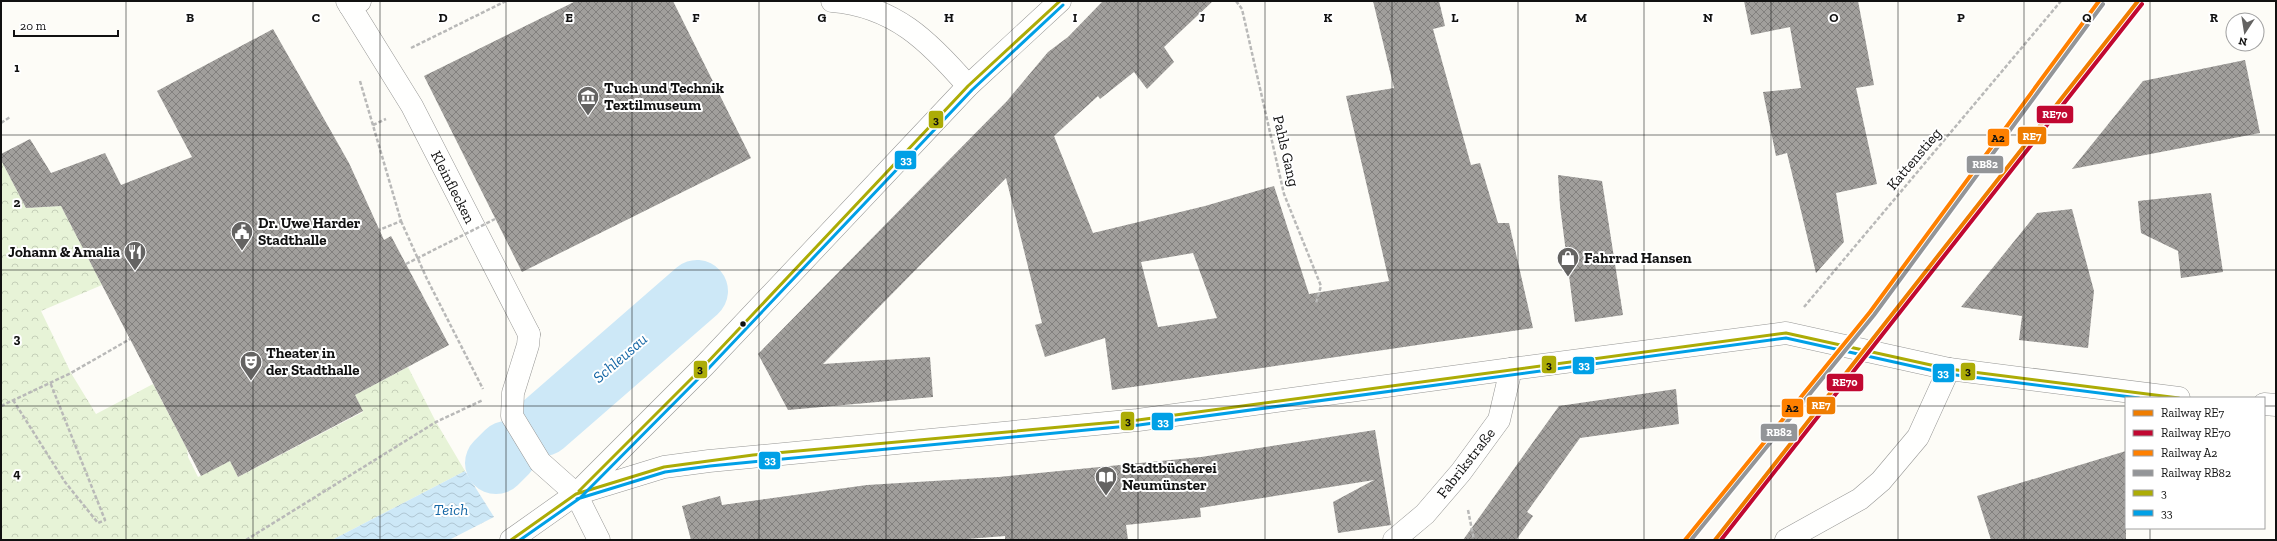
<svg xmlns="http://www.w3.org/2000/svg" width="2277" height="541" font-family="'Zilla Slab',serif">
  <style>
    .park { fill: url(#park-crowns) }
    .water { fill: url(#water-waves) }
    .lines { fill: none; stroke-linecap: round; stroke-linejoin: round }
    .river { stroke: #cde8f7; stroke-width: 62 }
    .building { fill: url(#building-cross-hatch); fill-rule: evenodd }
    .pedestrian-casing { stroke: #979795; stroke-width: 23 }
    .minor-casing { stroke: #979795; stroke-width: 23 }
    .tertiary-casing { stroke: #979795; stroke-width: 23 }
    .path { stroke: #b9b9b8; stroke-width: 2.5; stroke-dasharray: 4 2; stroke-linecap: butt }
    .pedestrian { stroke: #fffffe; stroke-width: 22 }
    .minor { stroke: #fffffe; stroke-width: 22 }
    .tertiary { stroke: #fffffe; stroke-width: 22 }
    .path-bridge { stroke: #b9b9b8; stroke-width: 2.5; stroke-dasharray: 4 2; stroke-linecap: butt }
    .bus-1-casing { stroke: #fff; stroke-width: 6 }
    .bus-2-casing { stroke: #fff; stroke-width: 6 }
    .bus-1 { stroke: #acac06; stroke-width: 3 }
    .bus-2 { stroke: #00a0e6; stroke-width: 3 }
    .rail-1-casing { stroke: #fff; stroke-width: 7 }
    .rail-2-casing { stroke: #fff; stroke-width: 7 }
    .rail-3-casing { stroke: #fff; stroke-width: 7 }
    .rail-4-casing { stroke: #fff; stroke-width: 7 }
    .rail-1 { stroke: #ef7d00; stroke-width: 4 }
    .rail-2 { stroke: #c10831; stroke-width: 4 }
    .rail-3 { stroke: #ff8000; stroke-width: 4 }
    .rail-4 { stroke: #939598; stroke-width: 4 }
    .grid { fill: none; stroke: #111; stroke-width: 1; stroke-opacity: 0.55 }
    .bus-dot { fill: #111; stroke: #fff; stroke-width: 1.5 }
    .labels { text-anchor: middle; dominant-baseline: central; stroke-width: 4; stroke-linejoin: round; paint-order: stroke }
    .poi-label { font-size: 15px; font-weight: bold; fill: #111; stroke: #fff; text-anchor: start }
    .street-label { font-size: 15px; fill: #111; stroke: #fff }
    .water-label { font-size: 16px; font-style: italic; fill: #1768a6; stroke: #fff }
    .grid-label { font-size: 13px; text-anchor: middle; font-weight: bold; fill: #111; stroke: #fff; stroke-width: 4; stroke-linejoin: round; paint-order: stroke }
    .line-badge { stroke: #fff; stroke-width: 1.5 }
    .badge-label { font-size: 11px; text-anchor: middle; font-weight: bold; fill: #fff }
    .pale-badge-label { font-size: 11px; text-anchor: middle; font-weight: bold; fill: #111 }
  </style>
  <defs>
    <pattern id="park-crowns" width="20" height="18" patternUnits="userSpaceOnUse"><rect width="20" height="18" fill="#e7f3d7"/><path d="M2 6a3 3 0 1 1 6 0M12 15a3 3 0 1 1 6 0" fill="none" stroke="#c5cfb8"/></pattern>
    <pattern id="water-waves" width="16" height="10" patternUnits="userSpaceOnUse"><rect width="16" height="10" fill="#cde8f7"/><path d="M0 5q4-4 8 0t8 0" fill="none" stroke="#afc6d3"/></pattern>
    <pattern id="building-cross-hatch" width="8" height="8" patternUnits="userSpaceOnUse"><rect width="8" height="8" fill="#a19f9c"/><path d="M0 0l8 8M0 8l8-8" fill="none" stroke="#82807e"/></pattern>
  </defs>
  <rect width="100%" height="100%" fill="#fdfcf7"/>
  <path class="park" d="M1,160l25,48 35,-2 41,79 -61,26 30,62 25,41 57,-30 34,65 1,8 10,20 32,-16 8,16 125,-65 -8,-17 53,-28 28,55 29,49 -133,69h-331z"/>
  <path class="water" d="M465,471l29,46 -45,23h-117z"/>
  <g class="lines">
    <path class="river" d="M543,425l154,-134
      M496,463l11,-11"/>
  </g>
  <path class="building" d="M576,1h97l78,157 -229,114 -98,-196z
    M1103,1h110l-49,46 10,15 -27,27 -13,-17 -34,27 -2,-3 -44,40 39,97 112,-27 69,-20 35,108 80,-13 -43,-185 48,-8 -21,-87h66l6,25 -12,3 38,136 9,-2 18,60h11l24,105 -421,62 -7,-52 -60,19 -10,-32 7,-2 -36,-145 -183,186 107,-7 3,40 -145,13 -30,-56 249,-253 41,-49 20,-15zM1193,253l24,65 -59,9 -17,-65z
    M1744,1h114l16,84 -18,3 21,96 -41,9 8,49 -28,31 -29,-120 -11,3 -13,-64 38,-4 -11,-61 -39,8z
    M273,29l76,134 35,77 7,-4 58,109 -94,50 8,16 -125,66 -8,-16 -29,15 -140,-270 -35,2 -25,-48v-6l29,-15 21,34 54,-20 16,32 71,-28 -35,-66z
    M2245,60l15,73 -188,36 71,-88z
    M1558,175l44,6 21,134 -48,7 -15,-116z
    M2211,193l12,79 -42,6 -3,-27 -37,-18 -3,-32z
    M2072,209l22,82 -6,57 -69,-8 3,-24 -61,-9 76,-94z
    M1676,389l3,35 -99,14 -53,74 6,4 -17,24h-53l96,-134z
    M1375,430l16,95 -53,8 -5,-31 41,-22 -174,28 1,9 -75,8 2,15h-123v-4l-50,4h-264l-9,-34 38,-10 2,9 145,-20 132,-8 202,-20z
    M2126,451v89h-135l-14,-44z"/>
  <g class="lines">
    <g class="pedestrian-casing">
      <path id="pedestrian" d="M350,6l62,100 117,228"/>
    </g>
    <g class="minor-casing">
      <path id="minor" d="M347,1l3,5 10,-5
        M832,1c62,5 97,40 136,85
        M529,334l-1,11 -15,48 -1,23 28,46 36,32 23,46
        M1394,540l31,-26 36,-42 38,-52 12,-51 275,-36 163,36 -31,68 -37,44 -21,18 -74,41"/>
    </g>
    <g class="tertiary-casing">
      <path id="tertiary" d="M1949,369l230,29
        M2264,404l12,1
        M576,494l88,-27 45,-6 429,-41 373,-51
        M511,540l65,-46 128,-128 264,-280 92,-85"/>
    </g>
    <path class="path" d="M1236,1l6,8 42,185 37,92 -5,17
      M411,48l95,-47
      M360,81l41,140 -22,9
      M1,123l9,-6
      M373,125l13,-6
      M401,221l26,58 56,110
      M1804,307l257,-306
      M13,400l52,82 33,41 7,-3 -55,-138
      M1,406l70,-33 59,-34
      M1468,510l6,30
      M246,540l190,-118 47,-22"/>
    <use href="#pedestrian" class="pedestrian"/>
    <use href="#minor" class="minor"/>
    <use href="#tertiary" class="tertiary"/>
    <path class="path-bridge" d="M406,264l89,-45"/>
    <g class="bus-1-casing">
      <path id="bus-1" d="M579,491l125,-125 264,-280 92,-85
        M511,540l65,-46 88,-27 89,-12 385,-35 648,-87 163,36 230,29"/>
    </g>
    <g class="bus-2-casing">
      <path id="bus-2" d="M577,499l88,-27 45,-6 429,-41 647,-87 162,36 191,24
        M520,540l60,-42 128,-129 264,-279 91,-85"/>
    </g>
    <use href="#bus-1" class="bus-1"/>
    <use href="#bus-2" class="bus-2"/>
    <g class="rail-1-casing">
      <path id="rail-1" d="M1715,540l423,-539"/>
    </g>
    <g class="rail-2-casing">
      <path id="rail-2" d="M1721,540l421,-536"/>
    </g>
    <g class="rail-3-casing">
      <path id="rail-3" d="M1685,540l185,-228 229,-311"/>
    </g>
    <g class="rail-4-casing">
      <path id="rail-4" d="M1691,540l183,-225 229,-311"/>
    </g>
    <use href="#rail-1" class="rail-1"/>
    <use href="#rail-2" class="rail-2"/>
    <use href="#rail-3" class="rail-3"/>
    <use href="#rail-4" class="rail-4"/>
  </g>
  <path class="grid" d="M126,1v539M253,1v539M380,1v539M506,1v539M632,1v539M759,1v539M886,1v539M1012,1v539M1138,1v539M1265,1v539M1392,1v539M1518,1v539M1644,1v539M1771,1v539M1898,1v539M2024,1v539M2150,1v397M1,135h2275M1,270h2275M1,406h2125M2264,406h12M2150,528v12"/>
  <defs>
    <g id="museum-pin" transform="scale(1.15)"><path d="M0 17L-7.5 6A9.5 9.5 0 1 1 7.5 6Z" fill="#646362" stroke="#fff"/><path d="M0-6L6-3V-2H-6V-3ZM-5-1h2V3h-2ZM-1-1h2V3h-2ZM3-1h2V3H3ZM-6 4H6V6H-6Z" fill="#fff"/></g>
    <g id="civic-pin" transform="scale(1.15)"><path d="M0 17L-7.5 6A9.5 9.5 0 1 1 7.5 6Z" fill="#646362" stroke="#fff"/><path d="M-.6-6.5H3V-4.5H.6V-3L4-1V1h2V6H-6V1h2V-1L-.6-3ZM-1.2 2.5V6h2.4V2.5Z" fill="#fff"/></g>
    <g id="restaurant-pin" transform="scale(1.15)"><path d="M0 17L-7.5 6A9.5 9.5 0 1 1 7.5 6Z" fill="#646362" stroke="#fff"/><path d="M-5-6h1v4h1v-4h1v4h1v-4h1v5L-1.5 .5V6h-2V.5L-5-1ZM5-6V6H3V1.5H1.5Q1.5-4 5-6Z" fill="#fff"/></g>
    <g id="shop-pin" transform="scale(1.15)"><path d="M0 17L-7.5 6A9.5 9.5 0 1 1 7.5 6Z" fill="#646362" stroke="#fff"/><path d="M-5-2.5h2.3a2.7 3.5 0 0 1 5.4 0H5L5.5 6h-11ZM-1.5-2.5h3a1.5 2.3 0 0 0-3 0Z" fill="#fff"/></g>
    <g id="theatre-pin" transform="scale(1.15)"><path d="M0 17L-7.5 6A9.5 9.5 0 1 1 7.5 6Z" fill="#646362" stroke="#fff"/><path d="M-5-5.5Q0-4 5-5.5V0Q5 5 0 6Q-5 5-5 0ZM-3.3-2.5H-1v1.5H-3.3ZM1-2.5H3.3v1.5H1ZM-2.8 1Q0 5.5 2.8 1Z" fill="#fff"/></g>
    <g id="library-pin" transform="scale(1.15)"><path d="M0 17L-7.5 6A9.5 9.5 0 1 1 7.5 6Z" fill="#646362" stroke="#fff"/><path d="M-6-4Q-3-5.5-.7-3.5V5Q-3 3-6 4ZM6-4Q3-5.5 .7-3.5V5Q3 3 6 4Z" fill="#fff"/></g>
  </defs>
  <g fill-rule="evenodd">
    <use href="#museum-pin" x="588" y="97"/>
    <use href="#civic-pin" x="242" y="232"/>
    <use href="#restaurant-pin" x="135" y="252"/>
    <use href="#shop-pin" x="1568" y="258"/>
    <use href="#theatre-pin" x="251" y="362"/>
    <use href="#library-pin" x="1106" y="477"/>
  </g>
  <circle class="bus-dot" cx="743" cy="324" r="3.5"/>
  <g class="labels">
    <g class="poi-label">
      <text x="604" y="88">Tuch und Technik<tspan x="604" dy="17">Textilmuseum</tspan></text>
      <text x="258" y="223">Dr. Uwe Harder<tspan x="258" dy="17">Stadthalle</tspan></text>
      <text x="120" y="252" text-anchor="end">Johann &amp; Amalia</text>
      <text x="1584" y="258">Fahrrad Hansen</text>
      <text x="266" y="353">Theater in<tspan x="266" dy="17">der Stadthalle</tspan></text>
      <text x="1122" y="468">Stadtbücherei<tspan x="1122" dy="17">Neumünster</tspan></text>
    </g>
    <g class="street-label">
      <text transform="translate(1286 151) rotate(77)">Pahls Gang</text>
      <text transform="translate(1914 159) rotate(-50)">Kattenstieg</text>
      <text transform="translate(453 187) rotate(63)">Kleinflecken</text>
      <text transform="translate(1466 463) rotate(-52)">Fabrikstraße</text>
    </g>
    <g class="water-label">
      <text transform="translate(620 358) rotate(-41)">Schleusau</text>
      <text x="451" y="509">Teich</text>
    </g>
  </g>
  <g class="grid-label">
    <text x="190" y="22">B</text>
    <text x="316" y="22">C</text>
    <text x="443" y="22">D</text>
    <text x="569" y="22">E</text>
    <text x="696" y="22">F</text>
    <text x="822" y="22">G</text>
    <text x="949" y="22">H</text>
    <text x="1075" y="22">I</text>
    <text x="1202" y="22">J</text>
    <text x="1328" y="22">K</text>
    <text x="1455" y="22">L</text>
    <text x="1581" y="22">M</text>
    <text x="1708" y="22">N</text>
    <text x="1834" y="22">O</text>
    <text x="1961" y="22">P</text>
    <text x="2087" y="22">Q</text>
    <text x="2214" y="22">R</text>
    <text x="17" y="72">1</text>
    <text x="17" y="207">2</text>
    <text x="17" y="343">3</text>
    <text x="17" y="478">4</text>
  </g>
  <g class="line-badge">
    <rect x="2036" y="105" width="38" height="19" rx="4" fill="#c10831"/>
    <rect x="928" y="110" width="16" height="19" rx="4" fill="#acac06"/>
    <rect x="2017" y="126" width="30" height="19" rx="4" fill="#ef7d00"/>
    <rect x="1987" y="128" width="23" height="19" rx="4" fill="#ff8000"/>
    <rect x="894" y="150" width="23" height="20" rx="4" fill="#00a0e6"/>
    <rect x="1966" y="155" width="38" height="19" rx="4" fill="#939598"/>
    <rect x="1541" y="355" width="16" height="19" rx="4" fill="#acac06"/>
    <rect x="1572" y="356" width="23" height="19" rx="4" fill="#00a0e6"/>
    <rect x="693" y="360" width="15" height="19" rx="4" fill="#acac06"/>
    <rect x="1960" y="362" width="16" height="19" rx="4" fill="#acac06"/>
    <rect x="1932" y="363" width="23" height="20" rx="4" fill="#00a0e6"/>
    <rect x="1826" y="373" width="38" height="19" rx="4" fill="#c10831"/>
    <rect x="1806" y="396" width="30" height="19" rx="4" fill="#ef7d00"/>
    <rect x="1781" y="398" width="23" height="20" rx="4" fill="#ff8000"/>
    <rect x="1120" y="411" width="15" height="20" rx="4" fill="#acac06"/>
    <rect x="1151" y="412" width="23" height="19" rx="4" fill="#00a0e6"/>
    <rect x="1760" y="423" width="38" height="19" rx="4" fill="#939598"/>
    <rect x="758" y="451" width="23" height="19" rx="4" fill="#00a0e6"/>
  </g>
  <g class="badge-label">
    <text x="2055" y="118">RE70</text>
    <text x="2032" y="140">RE7</text>
    <text x="906" y="164">33</text>
    <text x="1985" y="168">RB82</text>
    <text x="1584" y="369">33</text>
    <text x="1943" y="377">33</text>
    <text x="1845" y="386">RE70</text>
    <text x="1821" y="409">RE7</text>
    <text x="1163" y="426">33</text>
    <text x="1779" y="436">RB82</text>
    <text x="770" y="464">33</text>
  </g>
  <g class="pale-badge-label">
    <text x="936" y="124">3</text>
    <text x="1998" y="142">A2</text>
    <text x="1549" y="369">3</text>
    <text x="700" y="373">3</text>
    <text x="1968" y="375">3</text>
    <text x="1792" y="412">A2</text>
    <text x="1128" y="425">3</text>
  </g>
  <rect width="2277" height="541" fill="none" stroke="#111111" stroke-width="4"/>
  <rect x="2125" y="397" width="140" height="132" fill="#ffffff" stroke="#a0a0a0"/>
  <rect x="2133" y="410" width="20" height="6" fill="#ef7d00" stroke="#a0a0a0"/>
  <text x="2161" y="417" font-size="12" fill="#111111">Railway RE7</text>
  <rect x="2133" y="430" width="20" height="6" fill="#c10831" stroke="#a0a0a0"/>
  <text x="2161" y="437" font-size="12" fill="#111111">Railway RE70</text>
  <rect x="2133" y="450" width="20" height="6" fill="#ff8000" stroke="#a0a0a0"/>
  <text x="2161" y="457" font-size="12" fill="#111111">Railway A2</text>
  <rect x="2133" y="470" width="20" height="6" fill="#939598" stroke="#a0a0a0"/>
  <text x="2161" y="477" font-size="12" fill="#111111">Railway RB82</text>
  <rect x="2133" y="490" width="20" height="6" fill="#acac06" stroke="#a0a0a0"/>
  <text x="2161" y="497" font-size="12" fill="#111111">3</text>
  <rect x="2133" y="510" width="20" height="6" fill="#00a0e6" stroke="#a0a0a0"/>
  <text x="2161" y="517" font-size="12" fill="#111111">33</text>
  <g transform="translate(2245 32) rotate(192)"><circle r="19" fill="#ffffff" stroke="#a0a0a0"/>
  <path d="M0-3L7 15L0 10L-7 15Z" fill="#646362"/>
  <text y="-6" font-size="11" font-weight="bold" text-anchor="middle" fill="#111111">N</text>
  </g>
  <path d="M14 30v6h104v-6" fill="none" stroke="#111111" stroke-width="2"/>
  <text x="20" y="30" font-size="12" fill="#111111" stroke="#ffffff" stroke-width="3" paint-order="stroke">20 m</text>
</svg>
